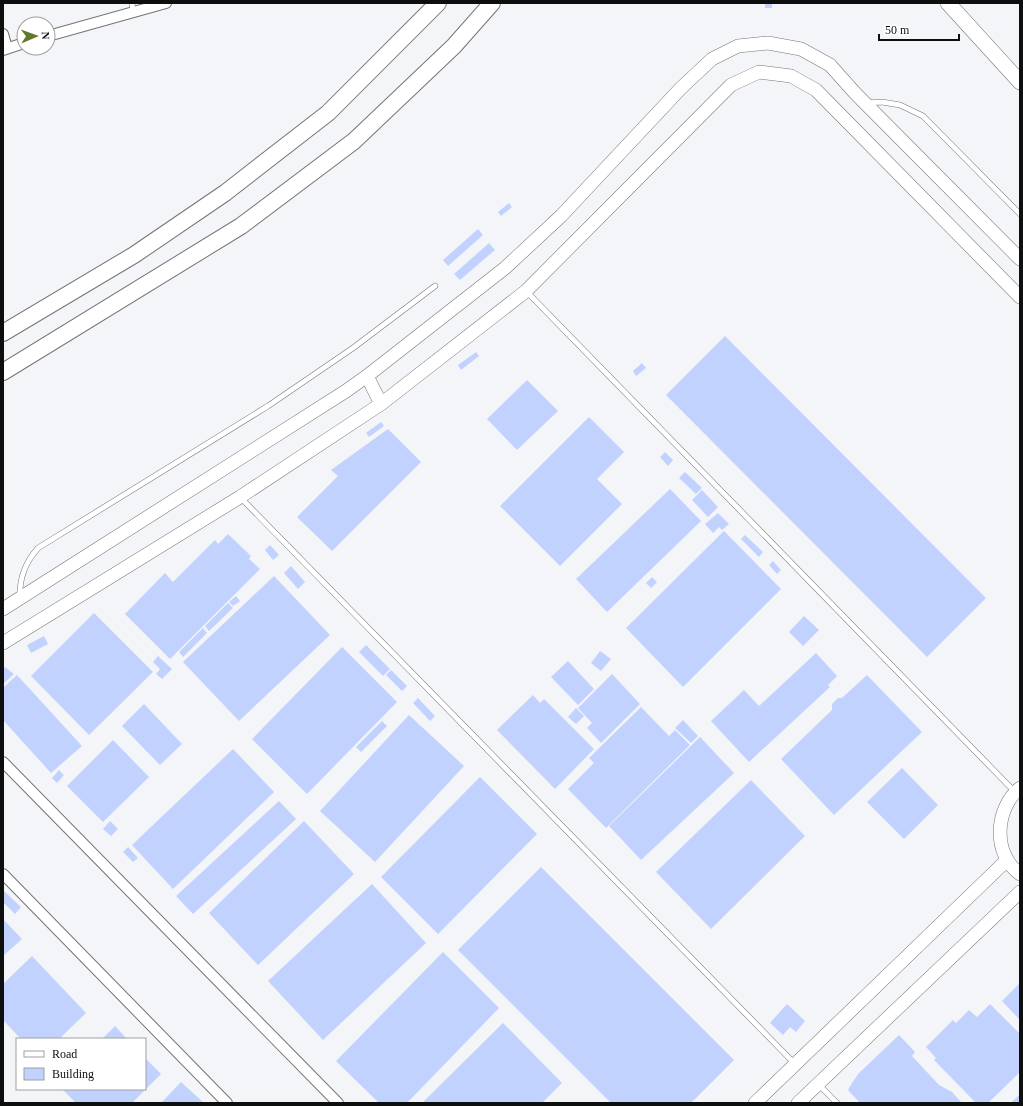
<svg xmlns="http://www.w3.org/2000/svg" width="1023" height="1106" font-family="Georgia,serif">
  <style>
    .building { fill: #c2d2ff }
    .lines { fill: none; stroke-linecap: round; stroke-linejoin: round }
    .service-casing { stroke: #747476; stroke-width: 6 }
    .minor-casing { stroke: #747476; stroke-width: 12 }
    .tertiary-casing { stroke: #747476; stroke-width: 14 }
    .secondary-casing { stroke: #747476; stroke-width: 16 }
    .primary-casing { stroke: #747476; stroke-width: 18 }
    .service { stroke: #fff; stroke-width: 5 }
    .minor { stroke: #fff; stroke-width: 10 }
    .tertiary { stroke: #fff; stroke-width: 13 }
    .secondary { stroke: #fff; stroke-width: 15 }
    .primary { stroke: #fff; stroke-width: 16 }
  </style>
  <rect width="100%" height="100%" fill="#f4f5f8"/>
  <path class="building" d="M765,3h7v5h-7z
    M509,203l3,4 -11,9 -3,-4z
    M478,229l5,6 -35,31 -5,-6z
    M489,243l6,7 -35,30 -6,-6z
    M725,336l261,262 -59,59 -261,-262z
    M476,352l3,4 -18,14 -3,-5z
    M642,363l4,5 -10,8 -3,-5z
    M527,380l31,31 -41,39 -30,-31z
    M589,417l35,35 -27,27 25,25 -62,62 -60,-60z
    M381,422l3,4 -15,11 -3,-4z
    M388,429l33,33 -89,89 -35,-34 41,-41 -7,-6z
    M665,452l8,8 -5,6 -8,-9z
    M685,472l17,16 -6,6 -17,-16z
    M670,489l31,32 -94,91 -31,-33z
    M702,490l16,17 -10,10 -16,-17z
    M718,513l11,11 -7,6 -3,-3 -6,6 -8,-9z
    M724,531l57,58 -98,98 -57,-59z
    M228,534l23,22 -2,3 11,10 -90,90 -45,-45 40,-41 8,9 42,-42 3,4z
    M745,535l18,17 -4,5 -18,-18z
    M270,545l9,10 -6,5 -8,-10z
    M773,561l8,9 -4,4 -8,-9z
    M291,566l14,16 -7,7 -14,-16z
    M274,576l56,59 -91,86 -56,-59z
    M652,577l5,5 -6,6 -5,-5z
    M236,596l4,5 -7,5 -4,-4z
    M228,603l5,5 -24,23 -4,-5z
    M94,613l59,59 -64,63 -58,-59z
    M804,616l15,14 -16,16 -14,-14z
    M203,628l4,5 -24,24 -4,-5z
    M44,636l4,8 -17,9 -4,-8z
    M366,645l24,24 -7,7 -24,-24z
    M342,647l55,55 -90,92 -55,-55z
    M600,651l11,8 -10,12 -10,-8z
    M816,653l21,23 -9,9 2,2 -81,75 -38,-41 33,-31 15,16z
    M158,656l14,13 -10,10 -6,-5 4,-5 -7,-7z
    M568,661l26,28 -16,16 -27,-28z
    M5,667l9,7 -11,10v-14z
    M391,670l16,16 -5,5 -16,-16z
    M612,674l28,30 -39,39 -14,-15 5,-5 -14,-15z
    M17,675l65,71 -31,27 -48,-53v-32z
    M867,675l55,57 -88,83 -53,-56 51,-49v-6l6,-6h4z
    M533,695l7,8 4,-4 50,50 -39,40 -58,-59z
    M418,698l17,18 -5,5 -17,-18z
    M144,704l38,40 -22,21 -38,-39z
    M641,707l28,29 6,-6 15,15 -84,83 -38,-39 26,-26 -5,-5z
    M576,708l8,8 -8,8 -8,-7z
    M409,715l55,51 -89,96 -55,-51z
    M683,720l15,16 -7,7 -16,-15z
    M382,721l5,5 -26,26 -5,-5z
    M700,737l34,36 -93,87 -32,-34z
    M113,740l36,37 -46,45 -36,-36z
    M233,749l41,43 -101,97 -41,-44z
    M902,768l36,37 -34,34 -37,-37z
    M59,770l5,5 -7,8 -5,-5z
    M480,777l57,57 -99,100 -57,-57z
    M751,780l54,56 -94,93 -55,-57z
    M279,801l17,18 -103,95 -17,-18z
    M110,821l8,8 -7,7 -8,-7z
    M304,821l50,53 -96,91 -49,-52z
    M128,847l10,11 -5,4 -10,-10z
    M541,867l193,193 -43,43h-80l-153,-153z
    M372,884l54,59 -103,97 -55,-59z
    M3,890l18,17 -6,7 -12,-12z
    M3,919l19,20 -19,17z
    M443,952l56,56 -92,95h-28l-43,-42z
    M32,956l54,57 -27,26h-38l-18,-19v-36z
    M1020,983v37l-18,-19z
    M787,1004l18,17 -9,11 -6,-5 -7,8 -13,-12z
    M990,1004l30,30v38l-32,31h-12l-42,-43 2,-2 -10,-11 27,-27 3,3 13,-13 8,7z
    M503,1023l59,60 -20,20h-120z
    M115,1026l12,13h-25z
    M899,1035l16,17 -3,4 27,29 13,7 10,11h-102l-12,-13 4,-7 6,-9z
    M145,1058l16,16 -29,29h-56l-14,-14h83z
    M181,1082l23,21h-43z
    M1020,1094v9h-9z"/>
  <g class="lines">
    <g class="service-casing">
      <path id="service" d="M132,3l1,9
        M867,103l15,-1 18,3 23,11 97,98
        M527,292l488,500
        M240,497l555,567
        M20,598c-1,-20 5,-35 18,-50l230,-142 85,-58 82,-62
        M818,1084l19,19"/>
    </g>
    <g class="minor-casing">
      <path id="minor" d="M3,34l4,14
        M48,36l118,-33
        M3,50l21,-7
        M3,762l335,341
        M3,874l224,229"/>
    </g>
    <g class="tertiary-casing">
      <path id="tertiary" d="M367,376l14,28
        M3,609l343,-218 21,-15 138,-108 56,-52 120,-128 31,-29 26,-13 30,-3 33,6 29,16 25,28 165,166
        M3,643l237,-146 141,-93 145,-113 205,-206 28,-13 32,4 25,14 204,207
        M1020,788c-25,20 -28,66 0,86
        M755,1103l252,-243
        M798,1103l222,-211"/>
    </g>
    <g class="secondary-casing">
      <path id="secondary" d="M948,3l72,79"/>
    </g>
    <g class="primary-casing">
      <path id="primary" d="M3,333l131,-78 91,-62 103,-80 110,-110
        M3,372l238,-146 113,-85 100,-95 38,-43"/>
    </g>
    <use href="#service" class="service"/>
    <use href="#minor" class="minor"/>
    <use href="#tertiary" class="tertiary"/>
    <use href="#secondary" class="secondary"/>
    <use href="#primary" class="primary"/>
  </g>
  <rect width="1023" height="1106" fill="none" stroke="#0d0e0e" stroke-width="8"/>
  <rect x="16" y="1038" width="130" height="52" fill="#ffffff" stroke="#9e9f9f"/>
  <rect x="24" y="1051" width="20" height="6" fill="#ffffff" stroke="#9e9f9f"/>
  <text x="52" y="1058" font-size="12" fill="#0d0e0e">Road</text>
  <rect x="24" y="1068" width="20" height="12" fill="#c2d2ff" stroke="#9e9f9f"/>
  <text x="52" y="1078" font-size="12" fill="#0d0e0e">Building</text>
  <g transform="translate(36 36) rotate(88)"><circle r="19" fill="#ffffff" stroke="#9e9f9f"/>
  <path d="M0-3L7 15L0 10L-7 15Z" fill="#5f782a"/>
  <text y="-6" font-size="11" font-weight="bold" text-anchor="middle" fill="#0d0e0e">N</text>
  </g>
  <path d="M879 34v6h80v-6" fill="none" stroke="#0d0e0e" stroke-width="2"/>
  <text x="885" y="34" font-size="12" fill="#0d0e0e" stroke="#ffffff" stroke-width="3" paint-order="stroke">50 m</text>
</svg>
